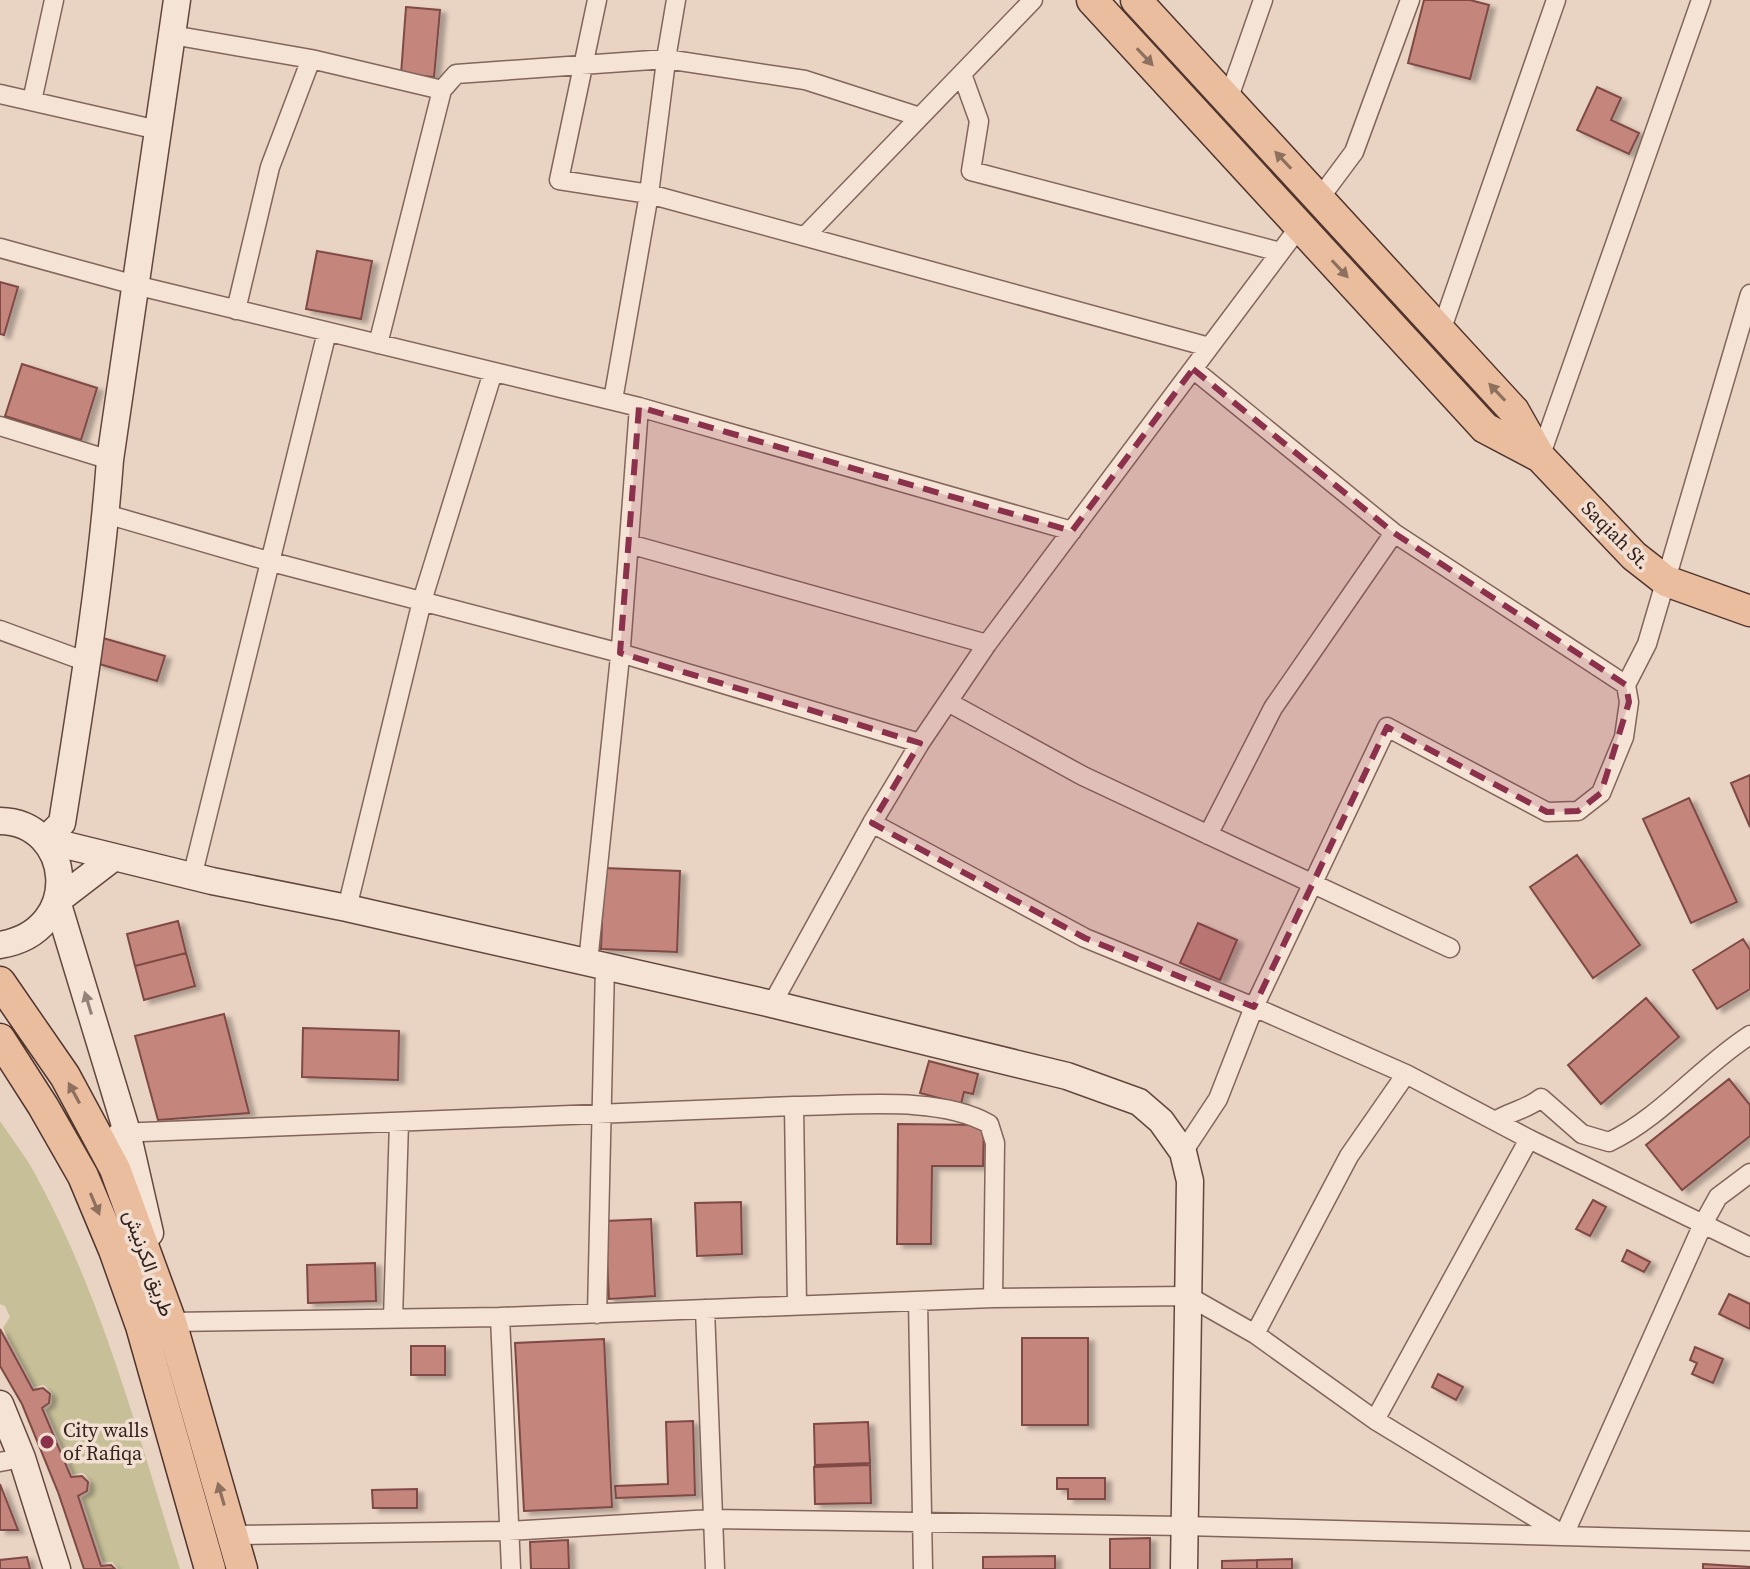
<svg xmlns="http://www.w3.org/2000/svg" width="1750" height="1569" font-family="'Source Serif 4',Vazirmatn,serif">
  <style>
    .green { fill: #c6bf98 }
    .building { fill: #c4867c; stroke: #7f4a44; stroke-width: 2; filter: url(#shadow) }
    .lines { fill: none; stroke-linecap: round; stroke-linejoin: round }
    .street-casing { stroke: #82655c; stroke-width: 21 }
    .secondary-casing { stroke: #63473f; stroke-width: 29 }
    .primary-casing { stroke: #50352f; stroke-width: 33 }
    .street { stroke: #f5e3d5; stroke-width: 18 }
    .secondary { stroke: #f5e3d5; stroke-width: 26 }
    .primary { stroke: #e9bd9e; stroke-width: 30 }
    .oneway { fill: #8e705e }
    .oneway2 { fill: #94827a }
    .marked { fill: #8b314b; fill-opacity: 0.2; stroke: #8b314b; stroke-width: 6; stroke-dasharray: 16 10; stroke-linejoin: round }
    .poi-dot { fill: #8b314b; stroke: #f2dfd2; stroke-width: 3 }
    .labels { text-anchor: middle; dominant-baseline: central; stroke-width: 7; stroke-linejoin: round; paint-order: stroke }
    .street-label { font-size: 20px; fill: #33221e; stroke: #f2dfd2 }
    .poi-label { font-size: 20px; fill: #33221e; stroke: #f2dfd2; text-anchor: start }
  </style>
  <defs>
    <filter id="shadow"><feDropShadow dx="6" dy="3.5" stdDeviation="2" flood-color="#0004"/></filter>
  </defs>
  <rect width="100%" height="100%" fill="#e9d3c3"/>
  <path class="green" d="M0,1121c11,17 24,33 34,51 68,124 104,263 146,397h-61l-7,-7h-9l-21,-64 8,-6 1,-11 -8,-8 -10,1 -27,-64 6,-6v-11l-8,-8 -10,2 -31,-59 7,-11 -5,-11 -5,-2z"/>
  <path class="building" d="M1424,0h46l19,5 -19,74 -62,-16z
    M406,7l34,3 -6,67 -33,-3z
    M1597,87l24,11 -10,22 28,13 -10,21 -52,-24z
    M317,251l55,10 -11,58 -55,-10z
    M0,282l18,5 -14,48 -4,-1z
    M22,364l75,24 -16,52 -76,-24z
    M103,638l62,18 -8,25 -61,-18z
    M1750,775v52l-19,-44z
    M1689,798l48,104 -46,21 -48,-104z
    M1577,855l63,90 -47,33 -63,-91z
    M604,868l76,3 -3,81 -76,-3z
    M178,921l8,32 -51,13 -8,-32z
    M1198,923l39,17 -17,40 -40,-17z
    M1743,939l7,11v39l-33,20 -24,-39z
    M186,953l9,33 -51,14 -9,-34z
    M1646,998l33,39 -78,67 -33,-39z
    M224,1014l25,99 -91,7 -23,-84z
    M303,1028l96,3 -1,49 -96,-3z
    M929,1061l49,13 -5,20 -9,-2 -3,12 -41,-11z
    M1729,1079l21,26v31l-68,54 -36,-45z
    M898,1124l86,1 -1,41h-51l-1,78h-34z
    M1593,1200l13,7 -16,29 -14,-7z
    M741,1202l1,52 -45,2 -2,-53z
    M651,1219l4,77 -46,3 -4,-78z
    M1627,1250l23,12 -6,10 -22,-11z
    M375,1263l1,38 -68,2 -1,-38z
    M1729,1294l21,10v25l-31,-15z
    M0,1329l33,61 10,-2 7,6 -1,9 -7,5 29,69 11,-1 6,6 -1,9 -9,5 23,70 10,-1 4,4h-31l-26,-77 -36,-88 -22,-38z
    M1022,1338h66v87h-66z
    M604,1339l8,168 -88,4 -9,-168z
    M411,1346h34v29h-34z
    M1695,1347l28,12 -10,24 -21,-9 5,-11 -7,-3z
    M1438,1374l25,13 -7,13 -24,-13z
    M693,1421l2,74 -79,3 -1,-12 53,-2 -2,-62z
    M868,1422l2,41 -55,2 -1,-41z
    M870,1465l1,38 -56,1 -1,-37z
    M1057,1478h48v21h-37v-10h-11z
    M0,1484l18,46h-18z
    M417,1489v19h-44l-1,-18z
    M1150,1538v31h-40v-30z
    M568,1540l1,29h-38l-1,-27z
    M1055,1556v13h-72v-12z
    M27,1557l3,12h-30v-9z
    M1292,1559v10h-35v-9z
    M1257,1560v9h-35v-8z
    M1703,1564l47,3v2h-47z"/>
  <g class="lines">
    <g class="street-casing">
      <path id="street" d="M597,0l-38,180 90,14 560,153
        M172,35l139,24 131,31 -64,254
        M962,74l17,47 -8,50 309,81
        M442,90l14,-16 210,-15 139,21 115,37
        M0,94l158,36
        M1228,100l35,-100
        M32,101l22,-101
        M1319,199l35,-47 56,-152
        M805,236l228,-236
        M0,248l135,37 504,122 433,124
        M236,310l34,-143 41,-108
        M1441,331l115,-331
        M1193,369l201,164 232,152
        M613,400l36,-206 18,-141 9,-53
        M0,426l110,34
        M1540,457l161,-457
        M106,514l162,47 352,92 300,90
        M629,544l358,100
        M0,630l87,32
        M948,702l135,74 367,172
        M872,823l213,115 169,69 152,67 123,65 221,108
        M1208,835l65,-127 121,-175
        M192,877l135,-545
        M347,908l75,-307 71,-229
        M588,962l33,-315 18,-240
        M772,1004l100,-181 48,-80 67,-99 313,-418
        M794,1106c57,0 145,-11 195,18l6,19 -2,155
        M1495,1121c16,-10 31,-11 46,-23l41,36 27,8c53,-25 91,-75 141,-107
        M117,1133l677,-27 3,199
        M1183,1152l35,-53 36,-92 133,-280 160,85 31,-1 23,-18 23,-56 5,-35 -3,-17 21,-41 103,-350
        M918,1301l5,268
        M705,1309l10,260
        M597,1314l8,-348
        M500,1317l11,252
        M393,1319l6,-197
        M171,1322l329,-5 493,-19 195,-2 67,38 120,86 189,115 139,-311 15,-27 32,-24
        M1255,1334l94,-178 57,-82
        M1375,1420l154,-281
        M0,1462l22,-4
        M233,1535l275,-4 204,-12 472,7 566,15"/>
    </g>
    <g class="secondary-casing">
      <path id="secondary" d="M0,821c73,1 85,110 0,124
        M45,840l167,41 135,27 425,96 295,72 72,26 22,19 22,31 7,29 -6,388
        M45,840l17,-17c19,-120 39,-241 48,-363l67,-460
        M113,858l-56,43 70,231 23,101
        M0,1404l22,54 35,111"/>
    </g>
    <g class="primary-casing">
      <path id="primary" d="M1092,0l393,428 55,29
        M1136,0l378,411 26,46 94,99 32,25 84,30
        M0,982l65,94 50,93 56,153 71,247
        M0,1039l43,67 40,70 31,74 27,76 69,243"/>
    </g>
    <use href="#street" class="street"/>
    <use href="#secondary" class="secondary"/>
    <use href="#primary" class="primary"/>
  </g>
  <defs><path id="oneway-solid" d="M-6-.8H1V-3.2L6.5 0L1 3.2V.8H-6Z" transform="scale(2)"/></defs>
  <g class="oneway">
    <use href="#oneway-solid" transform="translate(1145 57) rotate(47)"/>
    <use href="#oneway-solid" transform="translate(1283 160) rotate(-133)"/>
    <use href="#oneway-solid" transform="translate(1340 269) rotate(47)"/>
    <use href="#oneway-solid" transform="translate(1497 392) rotate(-133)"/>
    <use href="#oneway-solid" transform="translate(74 1093) rotate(-118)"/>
    <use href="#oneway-solid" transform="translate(95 1204) rotate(67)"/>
    <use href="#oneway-solid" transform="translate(221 1494) rotate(-106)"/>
  </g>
  <use class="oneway2" href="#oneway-solid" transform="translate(88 1003) rotate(-107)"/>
  <path class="marked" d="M1193,369l201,164 232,152 3,17 -28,91 -23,18 -31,1 -160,-85 -133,280 -169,-69 -213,-115 48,-80 -300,-90 19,-246 433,124z"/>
  <circle class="poi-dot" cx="47" cy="1442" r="8"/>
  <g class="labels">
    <g class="street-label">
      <text transform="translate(1616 535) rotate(45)">Saqiah St.</text>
      <text transform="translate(149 1263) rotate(70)">طريق الكرنيش</text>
    </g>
    <g class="poi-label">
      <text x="63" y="1430">City walls<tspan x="63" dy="23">of Rafiqa</tspan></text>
    </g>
  </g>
</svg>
